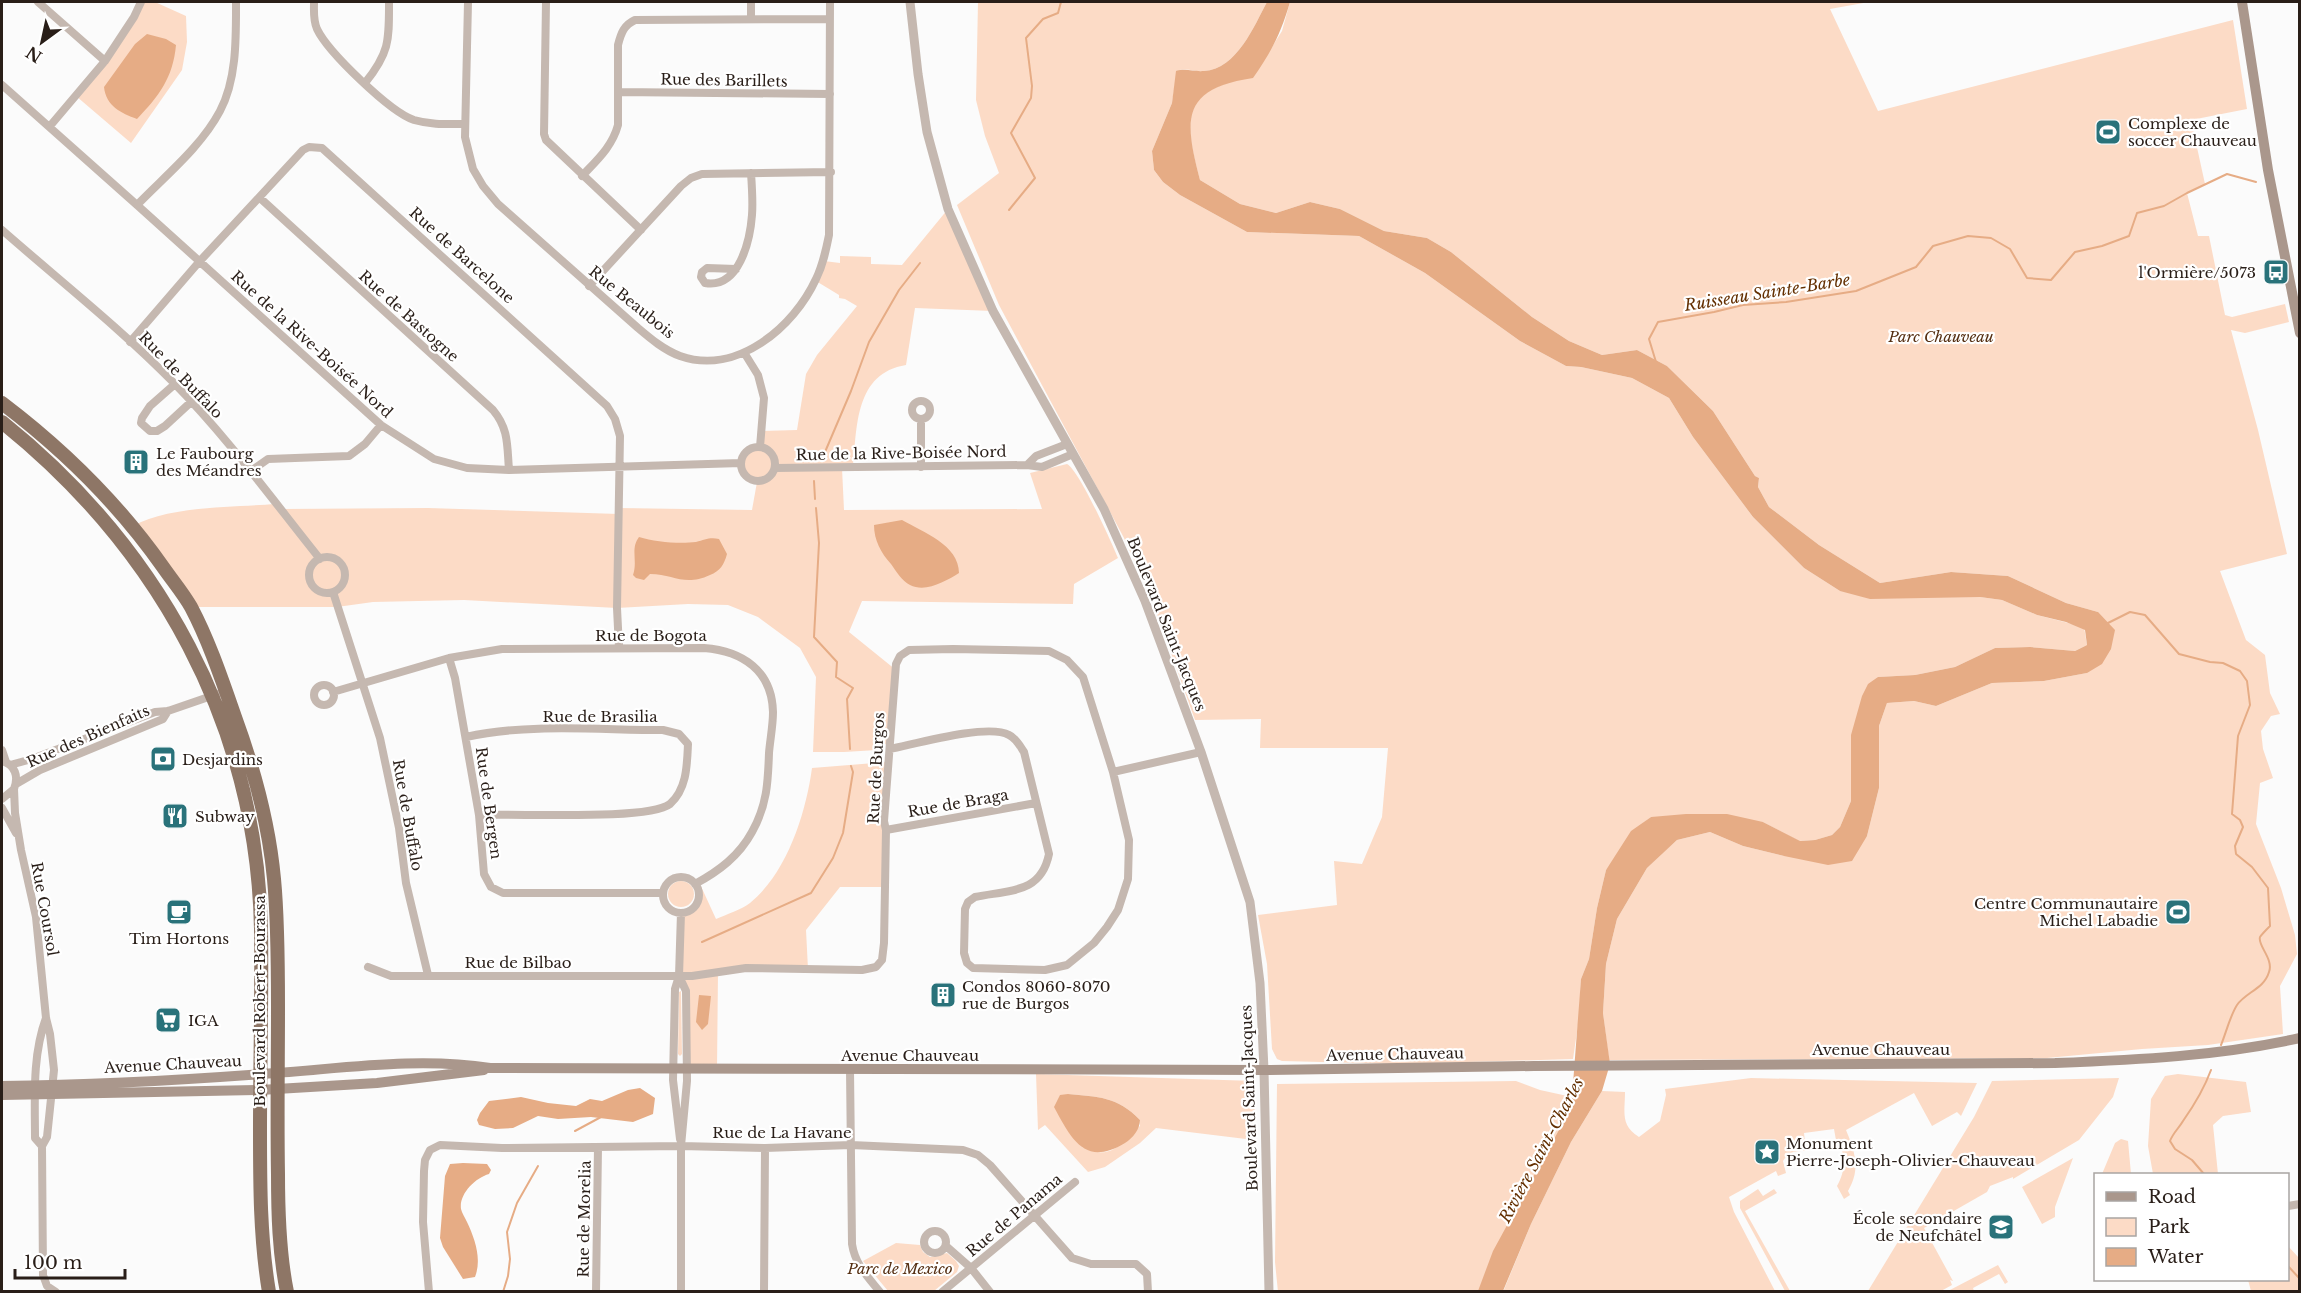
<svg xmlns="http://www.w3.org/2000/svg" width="2301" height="1293" font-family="'Libre Baskerville',serif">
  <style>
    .green { fill: #fcdbc6; fill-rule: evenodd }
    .water { fill: #e6ac85 }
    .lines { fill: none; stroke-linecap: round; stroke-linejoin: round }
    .stream { stroke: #e6ac85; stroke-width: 2 }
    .minor { stroke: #c5b8b0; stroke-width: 8 }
    .tertiary { stroke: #c5b8b0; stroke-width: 9 }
    .secondary { stroke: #aa978c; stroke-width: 10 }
    .trunk { stroke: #8e7666; stroke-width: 14 }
    .labels { text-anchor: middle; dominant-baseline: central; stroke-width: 4.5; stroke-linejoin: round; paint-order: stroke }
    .street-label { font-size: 15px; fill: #291e18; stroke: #fff }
    .poi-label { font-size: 15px; fill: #291e18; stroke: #fff; text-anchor: start }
    .park-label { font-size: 15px; font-style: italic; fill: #552f12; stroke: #fff }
    .water-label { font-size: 16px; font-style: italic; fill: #632f00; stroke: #fff }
  </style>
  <rect width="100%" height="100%" fill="#fbfbfb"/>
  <path class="green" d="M141,2h14l31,14 1,26 -5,28 -51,73 -55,-47 29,-35z
    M978,2h289c-13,24 -30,67 -63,69 -10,1 -18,-4 -27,0l-5,32 -20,48 2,19 9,12 17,13 67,37 112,4 66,37 95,68 46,25 15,1 51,11 37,20 24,39 60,80 51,51 36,23 140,6 22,3 35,15 47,12 3,18 -12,6 -45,-4 -35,1 -40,19 -40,8 -37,2 -27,111v13l-11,26 -8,8 -17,5 -16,1 -36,-19 -112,-5 -8,6 -37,47 -9,38 -8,51 -8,20 -2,39 -6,41 -173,5 -118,-3 -5,-2 -5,-10 -5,-85 -9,-49 79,-10 -3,-44 28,3 20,-47 6,-69h-128l1,-29 -66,1 -43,-120 -28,-62 -125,-233 -42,-100 42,-32 -14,-37 -9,-36z
    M1290,2h579l-39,7 48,102 355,-91 14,89 -56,11 14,64 -18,9 11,43h11l16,79 7,2 53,-13 4,18 -44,11 -14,-3 27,100 29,124 -67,17 26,69 19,15 5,38 10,21 -9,2 -10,15 2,18 10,29 -13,5 -4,41 25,64 14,47 2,19 -17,32 3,48 -75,11 -66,4 -95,9 -438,2 -6,-47 3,-49 11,-45 30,-51 20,-19 10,-9 33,-8 33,14 41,10 83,-20 12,-48v-62l8,-23 27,-2 22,5 56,-23 52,-2 43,-8 11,-61 -32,-9 -58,-27 -57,-4 -71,11 -61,-38 -50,-38 -11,-20 1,-9 -4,-2 -42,-65 -46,-45 -30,-16 -35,5 -33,-14 -37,-24 -81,-65 -24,-14 -43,-7 -44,-22 -30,-7 -34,11 -36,-9 -40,-24c-17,-62 -19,-91 53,-103l29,-46z
    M948,209l45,102 -78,-3 -9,57c-51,8 -49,62 -53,102l-11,1 2,42 198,-1 -12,-36 37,-9c12,6 44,77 51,94l-44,26 -1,20 -211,-3 -13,31 47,38 -6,71 -13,9 -33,2h-31l3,-75 -16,-29 -42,-31 -30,-12 -40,-1 -71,4 -153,-8 -91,2 -36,5h-146l-58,-81c35,-20 102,-19 143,-22l5,5 147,-1 191,6v-6l133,2 5,-28c-22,-10 -22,-31 3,-35l2,-16 35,-1 9,-56 11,-19 40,-49 -12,-7 -6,-1v-3l-23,-14 8,-20 16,2v-7l31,1v7l31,1z
    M887,762l-3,125h-44l-34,43 2,39 -62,-1 -28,5 -1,95 -30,-1 -2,-93 -6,2 2,-63c16,-3 22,-15 14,-29l4,-2 17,37c11,-5 25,-9 34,-16 37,-30 56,-90 62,-135z
    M668 894a13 13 0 1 1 26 0a13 13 0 1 1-26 0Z
    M681,991l1,63 -2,2 -2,-2 1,-62z
    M1036,1074l219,7 -1,59 -98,-12 -16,15 -35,24 -17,5 -43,-47 -7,5zM1068,1094c30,3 49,2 72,26v6c-22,19 -28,35 -58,21z
    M2178,1074l68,8 5,30 -28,4 -10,9 5,49h-65l-5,-28 3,-47 14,-23z
    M1751,1078l226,5 -16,33 -4,-4 -25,14 -18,-33 -68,37c9,22 15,39 2,61l2,4 -6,4 -7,-13c8,-14 8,-25 4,-40h-4l-3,-17 -30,4 2,18c-11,0 -17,0 -23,10l3,12 -8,3 -2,-5 -47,26 5,15 41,79 -272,1 28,-68 40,-82 31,-51 23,1c0,20 -5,33 14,45l21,-16 6,-26 -1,-6z
    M2119,1078l-6,19 -34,43 -66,39v-2l-23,9 -3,6 -63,36 29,53 -3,-1 2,5 -11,6h-73l106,-174 18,-36z
    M1516,1081l24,9 32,7 -12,31 -81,163 -201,1 -3,-30 2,-178z
    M2121,1139l7,2 3,33h-29l13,-31z
    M2073,1158l-18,49v10l-13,7 -20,-37z
    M1758,1189l5,7 11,-7 3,4 -32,18 45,80h-5l-45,-83v-7z
    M896,1243l24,2 3,7 7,5 17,-4 9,8 3,5 -2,6 -23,19h-46l-25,-30z
    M2288,1246l11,12v33h-48l-3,-11h40z
    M1998,1265l10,17 -3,2 -6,-10 -26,14 1,3h-26z"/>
  <path class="water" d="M1267,2h23c-9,31 -18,49 -37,76 -72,11 -69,41 -53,102l40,24 36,9 34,-11 30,7 44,22 43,7 24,14 81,65 37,24 33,14 35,-5 30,16 46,45 42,65 4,2 -1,9 11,20 50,38 61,38 71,-11 57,4 58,27 32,9 17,18 -4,19 -9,15 -15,9 -43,8 -52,2 -56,23 -22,-5 -27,2 -8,23v62l-12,48 -15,25 -24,4 -44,-9 -41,-10 -33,-14 -33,8 -30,28 -30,51 -11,45 -3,49 7,51 -8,27 -31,51 -40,82 -28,67h-25l15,-40 67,-123 12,-31 9,-118 8,-20 8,-51 9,-38 25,-39 20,-14 35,-3h41l36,8 37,19 15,-1 17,-5 8,-8 11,-26v-66l11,-39 6,-12 10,-7 37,-2 40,-8 40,-19 35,-1 45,4 12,-6 -2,-15 -19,-8 -29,-7 -35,-15 -22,-3 -110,2 -30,-8 -36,-23 -51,-51 -60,-80 -24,-39 -37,-20 -51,-11 -15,-1 -46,-25 -95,-68 -66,-37 -112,-4 -67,-37 -17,-13 -9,-12 -2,-19 20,-48 4,-32c10,-3 18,1 28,0 33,-2 50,-45 63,-69z
    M147,34l19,5 10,6c-3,33 -17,51 -39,74 -16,-6 -31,-13 -33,-32l31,-43z
    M902,520c21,12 57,25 57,53 -13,8 -33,20 -49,12 -8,-4 -14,-14 -19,-21 -10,-11 -17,-24 -17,-39z
    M639,537c16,5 40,7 57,5 9,-2 13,-5 23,-3l8,15c-3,11 -7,17 -17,21 -26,12 -36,-1 -60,-1l-6,6 -8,-2 -3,-3c5,-14 -3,-26 6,-38z
    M699,995l12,1 -3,28 -6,6 -6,-8z
    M640,1088l15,10 -2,16 -20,8 -42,-5 -33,2 -20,-3 -25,12 -18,1 -16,-4 -2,-5 3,-7 9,-12 32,-4 27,6 28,3 14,-7 12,2 26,-11z
    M1068,1094c30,3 49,2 72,26 0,9 -7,18 -15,23 -40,24 -53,-3 -71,-36l6,-12z
    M463,1163l24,1 4,6 -2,4c-14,4 -30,20 -28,35 1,4 4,9 6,13 8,17 15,37 8,55l-12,2 -20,-32 -3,-9 5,-62 5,-12z"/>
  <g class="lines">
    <path class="stream" d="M1009,210l26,-32 -24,-45 20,-35 1,-12 -6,-48 17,-19 15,-6 3,-11
      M1656,362l-7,-23 9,-17 56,-10 29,-7 43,-3 70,-11 60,-24 17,-21 35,-10 23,2 19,11 17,29 24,2 24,-28 27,-6 27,-10 8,-23 27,-7 23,-13 40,-19 29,8
      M825,452l26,-61 18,-49 30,-52 21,-27
      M814,481l1,18
      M816,508l3,35 -5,94 23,25 -1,15 17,11 -6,11 3,50
      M2106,624l24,-12 15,3 34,39 31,8 13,1 17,8 7,10 3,24 -12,31 -6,78 8,6 3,7 -8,19 1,8 16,13 16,21 2,38c-3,3 -8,8 -10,11 -3,8 14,22 9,35 -5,17 -23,20 -32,33 -7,11 -11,28 -16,40
      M702,942l109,-49 22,-35 10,-25 10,-61 -2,-6
      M575,1131l26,-14
      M2204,1174l-12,-14 -17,-11 -5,-8c3,-8 9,-13 13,-20 12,-17 21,-32 28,-51
      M2288,1266l12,13
      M503,1292l5,-16 2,-17 -3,-27 10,-29 21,-37"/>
    <path class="minor" d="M38,2l67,59
      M314,2c0,9 -1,18 3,27 11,23 73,83 97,91 17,5 34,4 51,4
      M468,2l-3,135 8,32 10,17 15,18 140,124c13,11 26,22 42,28 57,20 114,-29 136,-77 7,-14 10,-29 13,-44l1,-233
      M546,2l-2,132 2,6 95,90
      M751,19v-17
      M365,83c25,-31 24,-43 24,-81
      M2,85l135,120 244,220 53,34 33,9 42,2 232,-7
      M618,92l212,2
      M50,126l55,-65 29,-44 7,-15
      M582,176c15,-16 30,-29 36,-51v-80c3,-12 6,-20 17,-25l195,-1
      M260,198l233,212c16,19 14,36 16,60
      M137,205c28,-29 64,-58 83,-94 17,-32 16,-74 16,-109
      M2,230c57,50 118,98 171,152 54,55 99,117 147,177
      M736,269l-29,-1 -5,4 -1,5 4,6c34,6 45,-42 47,-68 1,-13 0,-28 -1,-42
      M589,286l92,-100 10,-8 11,-4 129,-2
      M130,342l69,-80 104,-112 6,-3 13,1 285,258 8,13 5,17 -3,172 2,40
      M745,354l13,21 6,23 -4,49
      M175,384l-25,22 -8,12 -1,5 9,8h7l8,-5 26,-24
      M912 410a9 9 0 1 1 18 0a9 9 0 1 1-18 0Z
      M921,419v48
      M741 464a17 17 0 1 1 34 0a17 17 0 1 1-34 0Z
      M1027,465l9,-9 31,-12
      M775,468l252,-3 15,2 31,-13
      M251,471l17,-12 81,-3 16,-12 16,-19
      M309 575a18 18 0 1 1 36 0a18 18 0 1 1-36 0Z
      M333,592l47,146 19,90 7,55 22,92
      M449,658l6,20 24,137 5,59 7,13 12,6h160
      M314 695a10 10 0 1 1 20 0a10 10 0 1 1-20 0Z
      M333,692l116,-34 53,-9 202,-1c39,3 68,23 69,64 0,14 -3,28 -4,41 -1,30 -2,52 -17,79 -13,24 -33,39 -57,52
      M466,737c63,-14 132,-7 197,-7l16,4 9,10c-1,21 -1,45 -18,60 -22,17 -155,9 -191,11
      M2,750l4,12
      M2,761c13,4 17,15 12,28l-12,10
      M10,765l22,-6 123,-47 13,-1 58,-20
      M1113,772l88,-20
      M16,784l24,-14 123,-51 5,-8
      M14,789l1,24 6,37 15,67 10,101 4,16 4,36 -7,67 -5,9 1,129 4,11 9,6
      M2,808l14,25
      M886,830l150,-27
      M663 895a18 18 0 1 1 36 0a18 18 0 1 1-36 0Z
      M368,967l23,9h301l54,-8 116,2 14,-3 6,-7 2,-17 2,-113 -2,-9 12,-157 4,-8 9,-6 44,-1 96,2 18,9 16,17 30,95 16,68 -1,39 -10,31 -11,17 -13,16 -27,22 -22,5 -72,-2 -6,-5 -3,-10 1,-44 3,-7 7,-5c34,-7 66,-3 74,-43l-25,-102c-4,-6 -8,-14 -15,-17 -21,-12 -94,9 -119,14
      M679,976l7,15 1,90 -6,65v146
      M850,1070l2,174c3,20 15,32 28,48
      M680,1139l-7,-59 2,-91 4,-13 2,-63
      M42,1146l-7,-8c0,-40 -3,-82 11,-120
      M2288,1206l12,-2
      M924 1242a11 11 0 1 1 22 0a11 11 0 1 1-22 0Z
      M946,1246l25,22 19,24
      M429,1292l-6,-70 1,-51 1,-11 5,-10 10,-5 62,3 179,-2 84,2 86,-3 112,5 15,5 12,10 82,93 19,6h45l11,10 1,18
      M596,1292l2,-145
      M764,1292l1,-144
      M942,1292l133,-110"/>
    <path class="tertiary" d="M910,2l8,72 9,58 21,77 45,102 111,198 41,92 56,151 49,150 10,81 4,87 5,222"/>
    <path class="secondary" d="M2242,2l26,168 32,163
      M2,1086c91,-1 183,-6 274,-13 70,-5 144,-16 214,-5l774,2 270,-4 521,-3c82,-3 164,-7 245,-25
      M2,1095l258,-5 117,-7 107,-13"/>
    <path class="trunk" d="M2,403c62,47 116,100 161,164 9,13 20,26 28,40 18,34 31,73 44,110 19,52 34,107 39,162 4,42 4,85 4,128 0,56 -1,111 0,167 0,39 1,79 9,118
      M2,422c157,126 255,303 259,507 1,67 -1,134 -1,201 0,54 0,108 9,162"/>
  </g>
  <defs>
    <g id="stadium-square" transform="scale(1.35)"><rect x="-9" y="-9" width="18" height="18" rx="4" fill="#29727a" stroke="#fff"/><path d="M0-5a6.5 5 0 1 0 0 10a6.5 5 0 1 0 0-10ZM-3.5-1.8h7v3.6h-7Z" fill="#fff"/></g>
    <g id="bus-square" transform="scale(1.35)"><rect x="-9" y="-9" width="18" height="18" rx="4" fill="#29727a" stroke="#fff"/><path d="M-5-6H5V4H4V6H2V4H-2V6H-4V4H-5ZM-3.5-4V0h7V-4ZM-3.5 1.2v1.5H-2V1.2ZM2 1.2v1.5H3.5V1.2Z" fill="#fff"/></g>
    <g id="building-square" transform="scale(1.35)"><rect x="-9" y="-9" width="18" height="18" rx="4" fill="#29727a" stroke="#fff"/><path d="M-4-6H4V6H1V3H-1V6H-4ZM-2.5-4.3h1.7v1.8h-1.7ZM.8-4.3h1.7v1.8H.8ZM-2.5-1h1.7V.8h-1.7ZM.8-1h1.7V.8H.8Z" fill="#fff"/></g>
    <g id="bank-square" transform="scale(1.35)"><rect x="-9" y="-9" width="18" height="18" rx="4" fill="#29727a" stroke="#fff"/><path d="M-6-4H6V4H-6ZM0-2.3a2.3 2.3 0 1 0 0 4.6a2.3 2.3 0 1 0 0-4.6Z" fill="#fff"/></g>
    <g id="restaurant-square" transform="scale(1.35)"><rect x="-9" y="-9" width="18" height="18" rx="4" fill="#29727a" stroke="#fff"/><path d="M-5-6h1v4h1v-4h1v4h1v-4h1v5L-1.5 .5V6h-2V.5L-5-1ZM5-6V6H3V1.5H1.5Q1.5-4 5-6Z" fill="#fff"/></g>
    <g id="cafe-square" transform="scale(1.35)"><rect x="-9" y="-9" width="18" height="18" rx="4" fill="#29727a" stroke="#fff"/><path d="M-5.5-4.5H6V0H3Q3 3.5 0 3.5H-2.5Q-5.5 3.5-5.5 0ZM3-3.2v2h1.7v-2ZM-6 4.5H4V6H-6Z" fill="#fff"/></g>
    <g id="supermarket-square" transform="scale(1.35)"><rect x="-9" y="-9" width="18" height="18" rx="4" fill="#29727a" stroke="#fff"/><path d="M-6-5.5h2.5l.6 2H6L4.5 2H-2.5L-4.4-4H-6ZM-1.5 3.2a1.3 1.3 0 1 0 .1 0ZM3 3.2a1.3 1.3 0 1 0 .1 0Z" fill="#fff"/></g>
    <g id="sight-square" transform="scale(1.35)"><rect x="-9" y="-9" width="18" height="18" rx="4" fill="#29727a" stroke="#fff"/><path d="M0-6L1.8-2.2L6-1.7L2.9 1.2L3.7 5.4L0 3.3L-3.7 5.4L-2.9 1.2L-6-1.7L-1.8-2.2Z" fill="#fff"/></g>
    <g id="school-square" transform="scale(1.35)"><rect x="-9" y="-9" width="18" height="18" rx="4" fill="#29727a" stroke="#fff"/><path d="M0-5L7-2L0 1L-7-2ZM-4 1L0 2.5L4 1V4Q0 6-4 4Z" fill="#fff"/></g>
  </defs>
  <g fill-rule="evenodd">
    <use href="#stadium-square" x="2108" y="132"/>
    <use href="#bus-square" x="2276" y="272"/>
    <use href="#building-square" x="136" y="462"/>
    <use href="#bank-square" x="163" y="759"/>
    <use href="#restaurant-square" x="175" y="816"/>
    <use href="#cafe-square" x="179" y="912"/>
    <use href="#stadium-square" x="2178" y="912"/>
    <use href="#building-square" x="943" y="995"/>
    <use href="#supermarket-square" x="168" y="1020"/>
    <use href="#sight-square" x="1767" y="1152"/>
    <use href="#school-square" x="2001" y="1227"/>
  </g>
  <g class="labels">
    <g class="street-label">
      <text transform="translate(724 80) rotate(1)">Rue des Barillets</text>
      <text transform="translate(462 255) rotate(42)">Rue de Barcelone</text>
      <text transform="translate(632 302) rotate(39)">Rue Beaubois</text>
      <text transform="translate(409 316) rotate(42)">Rue de Bastogne</text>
      <text transform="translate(312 344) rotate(42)">Rue de la Rive-Boisée Nord</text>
      <text transform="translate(181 375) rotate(46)">Rue de Buffalo</text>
      <text transform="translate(901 453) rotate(-1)">Rue de la Rive-Boisée Nord</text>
      <text transform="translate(1167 624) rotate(68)">Boulevard Saint-Jacques</text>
      <text x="651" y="635">Rue de Bogota</text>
      <text x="600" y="716">Rue de Brasilia</text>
      <text transform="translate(88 736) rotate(-24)">Rue des Bienfaits</text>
      <text transform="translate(876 768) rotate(-87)">Rue de Burgos</text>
      <text transform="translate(489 803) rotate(82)">Rue de Bergen</text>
      <text transform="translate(958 803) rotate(-10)">Rue de Braga</text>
      <text transform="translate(408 815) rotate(80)">Rue de Buffalo</text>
      <text transform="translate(45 909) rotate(80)">Rue Coursol</text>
      <text x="518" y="962">Rue de Bilbao</text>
      <text transform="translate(259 1001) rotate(-90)">Boulevard Robert-Bourassa</text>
      <text x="1881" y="1049">Avenue Chauveau</text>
      <text transform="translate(1395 1054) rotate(-1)">Avenue Chauveau</text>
      <text x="910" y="1055">Avenue Chauveau</text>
      <text transform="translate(173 1064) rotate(-3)">Avenue Chauveau</text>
      <text transform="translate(1249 1098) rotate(-92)">Boulevard Saint-Jacques</text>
      <text x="782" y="1132">Rue de La Havane</text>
      <text transform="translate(1014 1215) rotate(-40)">Rue de Panama</text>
      <text transform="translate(584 1219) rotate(-89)">Rue de Morelia</text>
    </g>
    <g class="poi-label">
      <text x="2128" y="123">Complexe de<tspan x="2128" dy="17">soccer Chauveau</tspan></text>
      <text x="2256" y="272" text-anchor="end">l'Ormière/5073</text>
      <text x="156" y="453">Le Faubourg<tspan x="156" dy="17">des Méandres</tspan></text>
      <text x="182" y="759">Desjardins</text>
      <text x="195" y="816">Subway</text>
      <text x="2158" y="903" text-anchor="end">Centre Communautaire<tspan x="2158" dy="17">Michel Labadie</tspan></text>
      <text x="179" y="938" text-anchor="middle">Tim Hortons</text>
      <text x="962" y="986">Condos 8060-8070<tspan x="962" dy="17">rue de Burgos</tspan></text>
      <text x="188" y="1020">IGA</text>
      <text x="1786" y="1143">Monument<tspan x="1786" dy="17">Pierre-Joseph-Olivier-Chauveau</tspan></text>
      <text x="1982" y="1218" text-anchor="end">École secondaire<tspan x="1982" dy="17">de Neufchâtel</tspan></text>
    </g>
    <g class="park-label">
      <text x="1941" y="336">Parc Chauveau</text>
      <text x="900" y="1268">Parc de Mexico</text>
    </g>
    <g class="water-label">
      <text transform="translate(1767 292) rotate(-9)">Ruisseau Sainte-Barbe</text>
      <text transform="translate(1541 1150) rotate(-62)">Rivière Saint-Charles</text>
    </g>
  </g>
  <rect width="2301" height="1293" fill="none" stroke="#291e18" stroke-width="6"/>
  <rect x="2094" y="1173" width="195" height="108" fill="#ffffff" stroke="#a9a5a3" stroke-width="1.5"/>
  <rect x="2106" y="1192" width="30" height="9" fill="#aa978c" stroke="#a9a5a3" stroke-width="1.5"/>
  <text x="2148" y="1203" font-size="18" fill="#291e18">Road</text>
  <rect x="2106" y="1218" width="30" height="18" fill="#fcdbc6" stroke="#a9a5a3" stroke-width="1.5"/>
  <text x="2148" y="1233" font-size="18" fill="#291e18">Park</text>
  <rect x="2106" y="1248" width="30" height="18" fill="#e6ac85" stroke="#a9a5a3" stroke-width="1.5"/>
  <text x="2148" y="1263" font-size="18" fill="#291e18">Water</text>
  <g transform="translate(42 42) rotate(213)" stroke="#ffffff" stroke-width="4.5" paint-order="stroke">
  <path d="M0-4.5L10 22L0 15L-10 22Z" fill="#291e18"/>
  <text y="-9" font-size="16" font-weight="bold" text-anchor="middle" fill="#291e18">N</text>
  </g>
  <path d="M15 1269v9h110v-9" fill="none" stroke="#291e18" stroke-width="3"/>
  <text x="24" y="1269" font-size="18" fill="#291e18" stroke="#ffffff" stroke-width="4.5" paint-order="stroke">100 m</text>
</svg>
